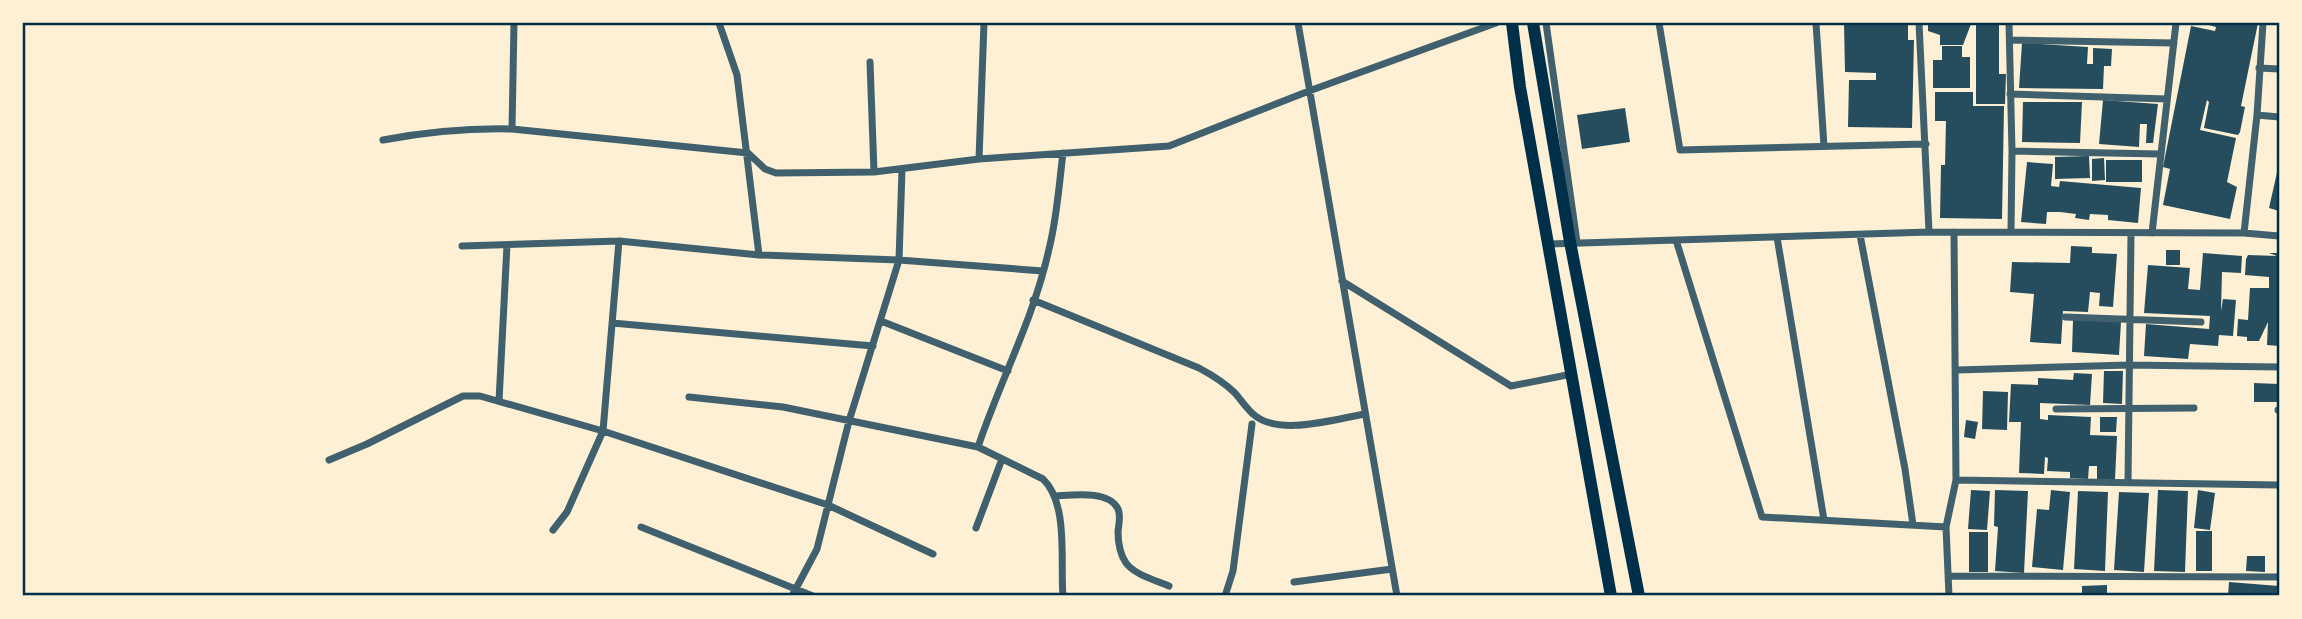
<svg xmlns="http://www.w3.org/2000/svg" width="2302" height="619" font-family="Overpass,sans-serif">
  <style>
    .building { fill: #264d5e }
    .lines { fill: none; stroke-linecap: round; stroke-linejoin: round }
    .minor { stroke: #3f606c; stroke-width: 7 }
    .secondary { stroke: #003049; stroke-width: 12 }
    .neatline { fill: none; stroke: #003049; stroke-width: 2.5 }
  </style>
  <rect width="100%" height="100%" fill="#fdf0d5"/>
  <path class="building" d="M1844,23h64v17h6l-2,88 -64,-1 1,-47h27v-7l-31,-1z
    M1928,23h40l3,1 -8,21h-23v-10l-12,-4z
    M1976,23h23v51h7l-1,30h-29z
    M2201,23h57l-17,83 4,1 -5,25 -2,3 -34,-7 5,-26 -2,-2 -7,30 36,8 -9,44 10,5 -7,32 -67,-14 7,-36 -7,-2 28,-141 24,5 1,-4z
    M2022,43l66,4 -1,17h6v-16l19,1 -1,17h-7l-1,23 -84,-1z
    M1942,46h20v11h8v31h-37v-28h9z
    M1935,92h38v14h31l-2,113 -62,-1 1,-53h4l1,-44h-11z
    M2103,100l55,4 -5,39h-7l1,-19h-7l-1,23 -40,-3z
    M2023,102h59l-2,41 -58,-1z
    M1625,108l5,34 -48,7 -5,-34z
    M2089,156l1,22 -35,1v-22z
    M2104,158l1,22 -13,1v-22z
    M2106,160h36v22h-36z
    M2027,162l26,2 -2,22 8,1 1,-6 81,7 -3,35 -30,-3v-5l-18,-1 -1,6 -14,-2 1,-4 -16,-2h-13l-1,12 -25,-2z
    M2278,168h1v43l-10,-3z
    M2071,246l21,1v6l25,1 -4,53 -14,-1 1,-13 -10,-1 -2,20 -25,-1 -2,33 -31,-2 4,-48 -24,-2 2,-30 58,1z
    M2166,250h14v15h-14z
    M2203,253l39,3 -1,17 -19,-1 -1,39 2,-12 13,1 -3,36 -14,-1 -1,11 -28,-2 -2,15 -44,-3 2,-32 63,5 1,-13 -66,-3 4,-48 42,3 -2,21 12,1z
    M2269,253h10v93l-12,-1 1,-23 -9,19h-12v-4l-10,-1 1,-17 10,1 2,-32h19v-11l-24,-2 1,-16 2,-4 29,1z
    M2073,320l48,2 -2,33 -47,-3z
    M2104,371h19l-1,33 -19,-1z
    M2074,373l18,1 -2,31 -50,-2v16l8,1v-5l43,2 -1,18 27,1 -2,44 -18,-1v-13h-8l-1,13 -18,-1v-6l-23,-1 1,-13 -3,-1 -1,17 -25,-1 2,-51h-12l2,-38 27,1v-7l35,2z
    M2254,383l25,1v18h-25z
    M1983,391l25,1 -1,38 -25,-1z
    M2100,417h17l-1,15h-16z
    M1966,420l12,2 -3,17 -11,-2z
    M1971,490l19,1 -3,39 -19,-1z
    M1995,490l33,1 -4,82 -29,-2 3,-44 -4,-1z
    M2051,490l19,2 -7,78 -31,-3 5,-58 12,1z
    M2158,490l30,1 -3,81 -31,-1z
    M2198,490l17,3 -5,37 -16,-2z
    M2078,491l30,1 -3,79 -31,-2z
    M2119,492l30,1 -5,79 -30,-2z
    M2196,531h16v40h-16z
    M1969,532h19v40h-19z
    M2247,556h18v16l-19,-1z
    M2229,582l50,4v10h-51z
    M2107,585v11h-25v-10z"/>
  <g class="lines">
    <path class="minor" d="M514,23l-2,106 236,24 17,16 11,4 98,-1 105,-13 190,-13 140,-55 187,-68
      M719,23l18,52 22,180 -140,-14 -16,190 225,74 105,49
      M1298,23l99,573
      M1546,23l31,219
      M1659,23l21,127 246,-6
      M1816,23l8,123
      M1919,23l10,209
      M2009,23l3,128 -1,81
      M2010,40l164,3
      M870,62l4,110
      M2259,68l20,1
      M2010,94l157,5
      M2257,115l22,2
      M383,140c43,-8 85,-12 129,-11
      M2012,151l148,3
      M979,159l5,-136
      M2152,233l24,-210
      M2244,233l13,-118 6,-92
      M1860,235l45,234 8,56
      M1777,237l47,283
      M1676,240l86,277 184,10 3,69
      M1549,244l380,-12 315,1 35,3
      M462,246l157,-5
      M759,255l140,5 144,11
      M1342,281l169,105 61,-12
      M1033,300l166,68c13,7 25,14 36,25 6,7 11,15 18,21 25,23 81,5 112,0
      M2065,317l136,5
      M881,321l127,50
      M612,323l261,23
      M1957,370l171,-5 151,2
      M689,397l94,10 195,40c22,-66 56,-129 71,-198 8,-31 10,-64 14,-96
      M499,401l8,-156
      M2056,409l138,-1
      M2278,410h1
      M978,447l65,32c26,25 17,83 20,117
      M329,460l38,-16 96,-48h17l123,35 -36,81 -14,18
      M1956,480l323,5
      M2128,482l3,-248
      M1056,496c17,-1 53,-6 62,13 3,6 1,15 0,22 0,11 1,22 8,32 9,12 29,17 43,23
      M641,527l172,69
      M1946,527l10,-47 -2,-248
      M976,528l26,-69
      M1949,576l330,1
      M1294,582l98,-13
      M792,596l25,-47 32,-128 50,-161 3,-90
      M1225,596l8,-25 19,-147"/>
    <path class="secondary" d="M1512,23l8,64 91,509
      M1533,23l37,219 69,354"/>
  </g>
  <rect width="2302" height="619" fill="none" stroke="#fdf0d5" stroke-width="49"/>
  <rect x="24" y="24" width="2254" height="570" class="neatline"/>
</svg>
